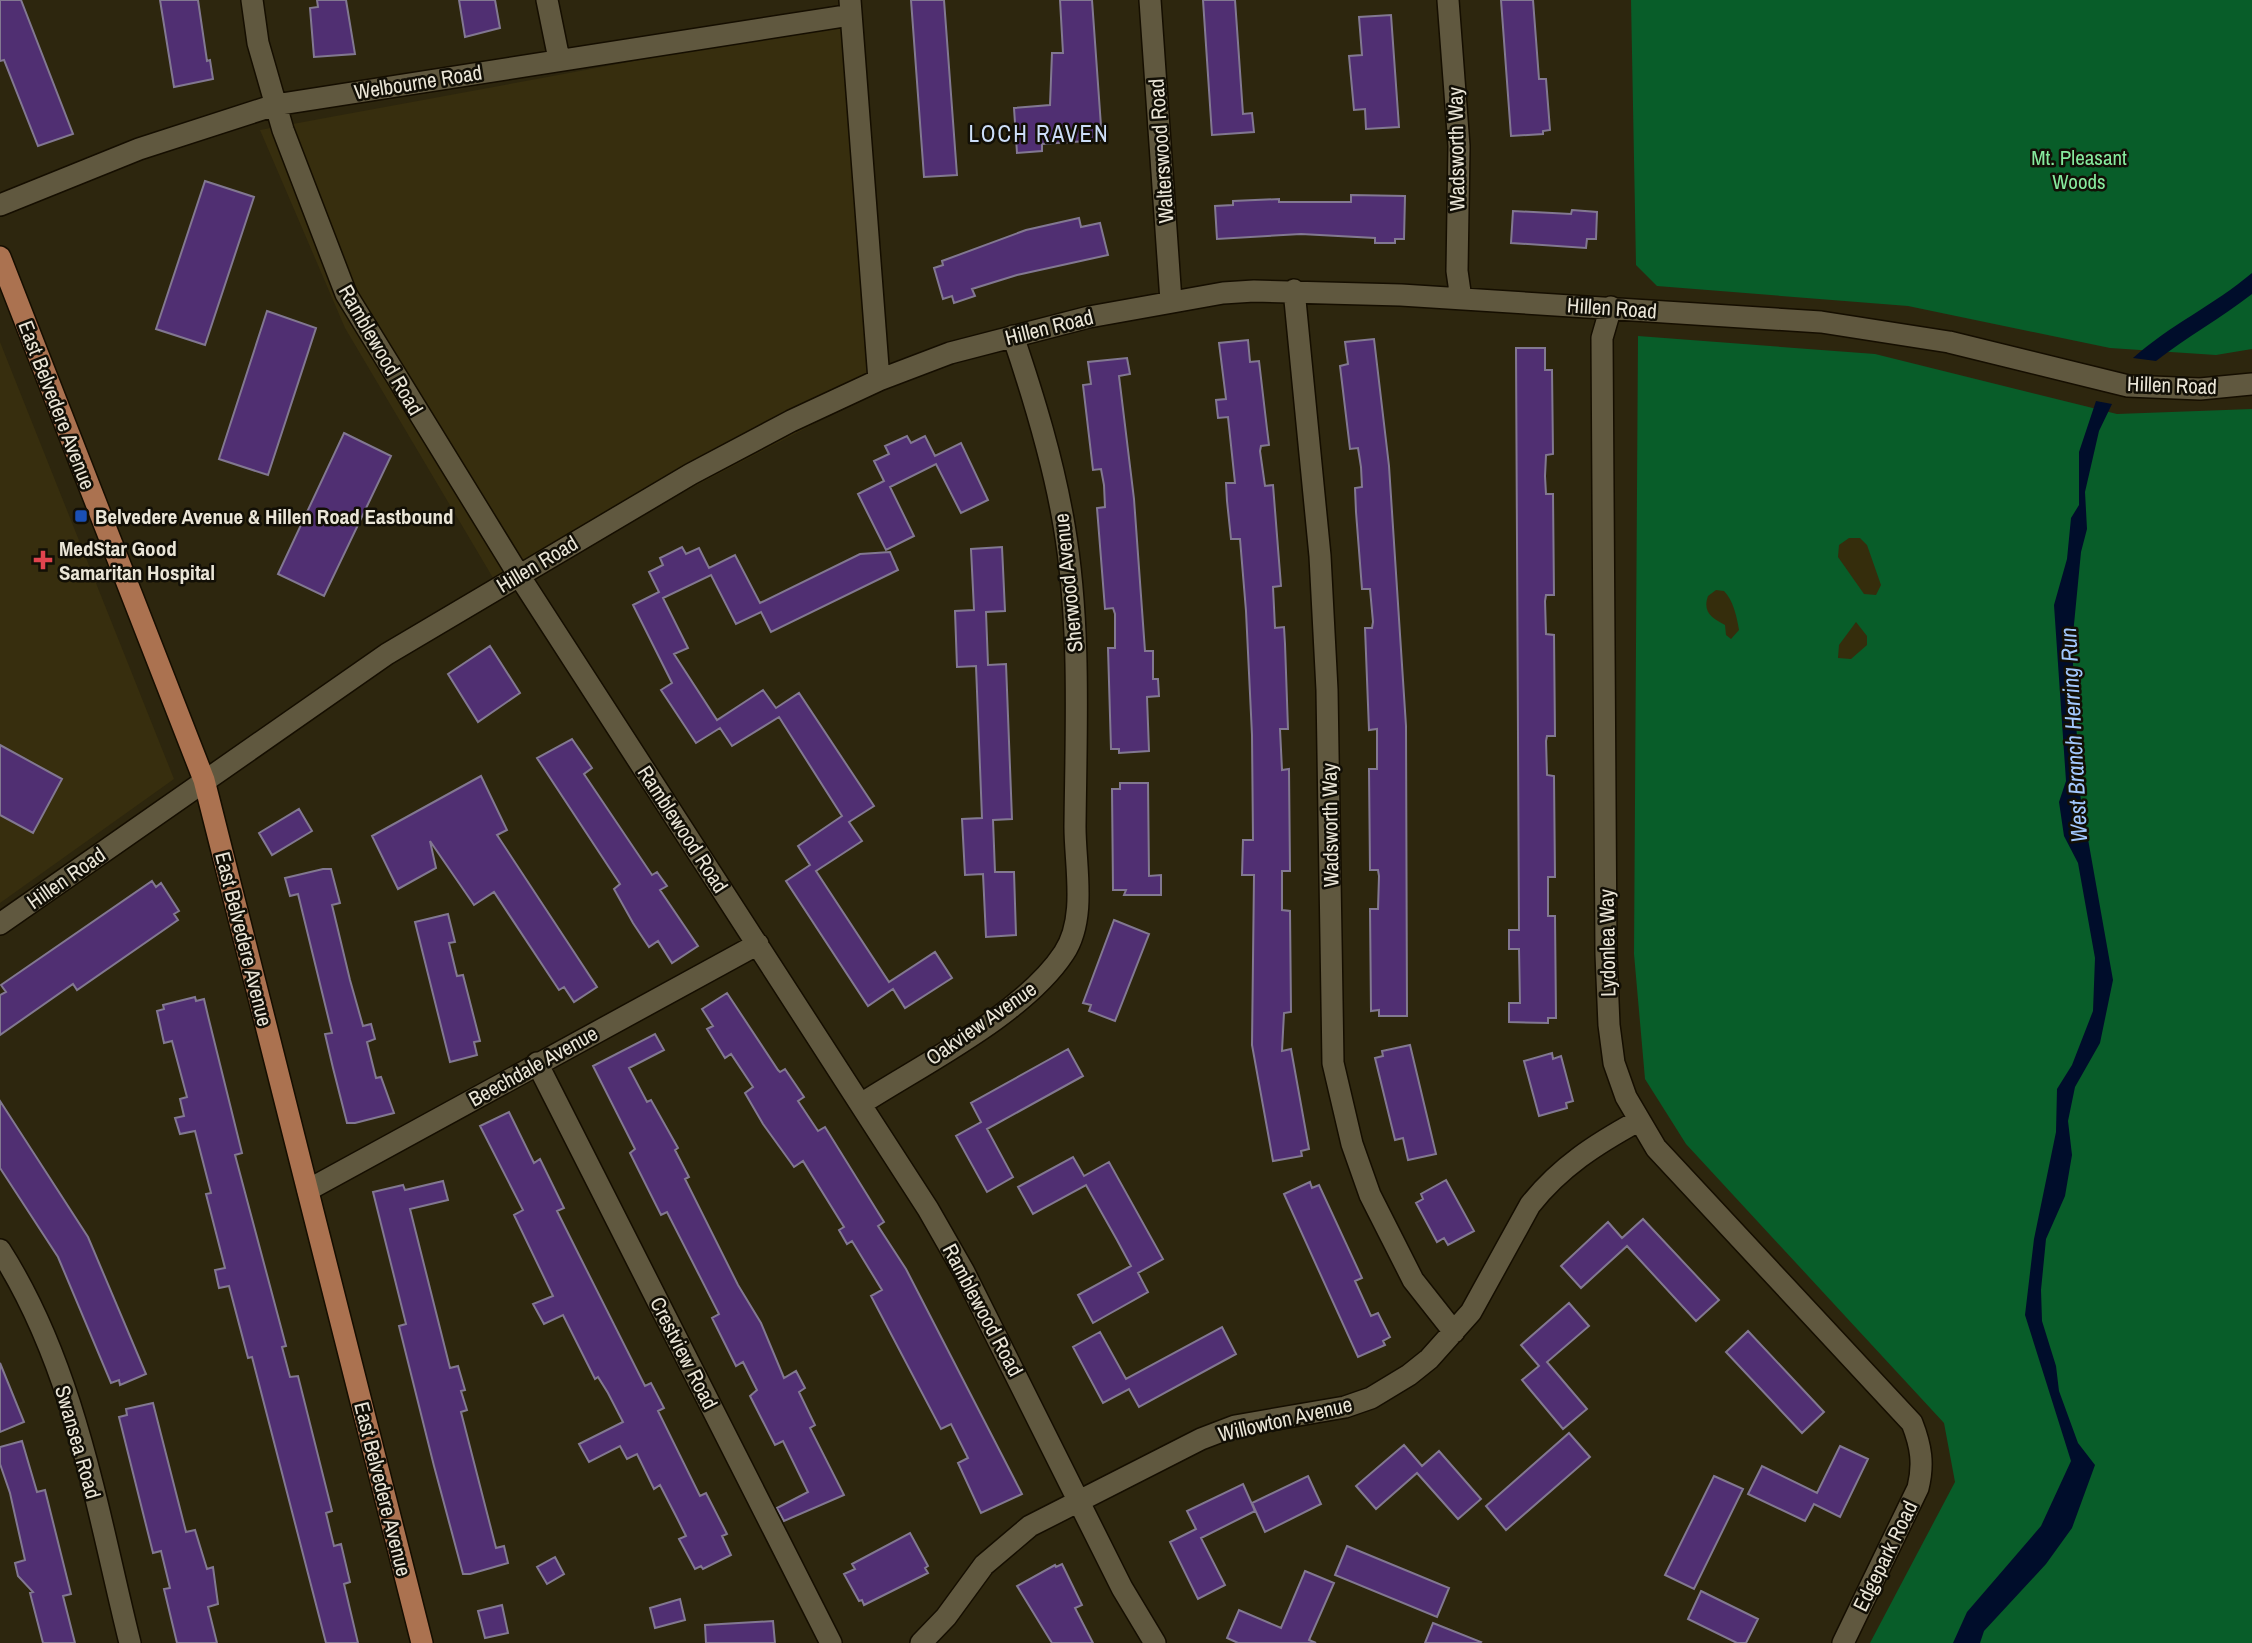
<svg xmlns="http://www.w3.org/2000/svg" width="2252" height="1643" font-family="'Archivo Narrow',sans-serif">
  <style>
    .built { fill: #372e0e }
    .green { fill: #085d29 }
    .sand { fill: #352d0c }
    .water { fill: #000d2b }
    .building { fill: #502f72; stroke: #827891; stroke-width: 2 }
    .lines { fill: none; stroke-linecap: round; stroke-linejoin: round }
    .minor-casing { stroke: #150e00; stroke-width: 24 }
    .major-casing { stroke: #150e00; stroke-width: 24 }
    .minor { stroke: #60583f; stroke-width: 21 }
    .major { stroke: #ab7250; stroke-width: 21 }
    .transit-dot { fill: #1a4fb4; stroke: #120f06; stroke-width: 2.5 }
    .health-dot { fill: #e0444e; stroke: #120f06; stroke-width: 2.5 }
    .labels { text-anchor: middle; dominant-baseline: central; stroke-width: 5; stroke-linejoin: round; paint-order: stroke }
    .street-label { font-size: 21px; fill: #eae5d7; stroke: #120f06 }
    .park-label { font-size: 21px; fill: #87eb9e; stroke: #120f06 }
    .poi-label { font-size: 21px; font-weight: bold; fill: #eae5d7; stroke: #120f06; text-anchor: start }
    .neighbourhood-label { font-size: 23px; letter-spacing: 2px; fill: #cddef8; stroke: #120f06 }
    .water-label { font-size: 23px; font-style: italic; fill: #a3c8fe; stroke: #120f06 }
  </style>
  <rect width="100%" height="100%" fill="#2d260e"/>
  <path class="built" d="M851,21l32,367 -384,200 -154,-260 -85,-198z
    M0,342l174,437 -174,124z"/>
  <path class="green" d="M1631,0h621v349l-36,6 -106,-7 -202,-42 -251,-20 -21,-21z
    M1638,336l237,18 242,60 135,-5v1234h-382l85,-161 -11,-59 -258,-279 -41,-65 -11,-125z"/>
  <path class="sand" d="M1849,538h11l7,7 14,40 -5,10 -12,-1 -26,-37 1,-12z
    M1716,590l8,1c9,9 13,26 15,39l-8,9 -5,-4 -1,-10c-12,-7 -23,-12 -17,-29z
    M1856,622l11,14v9l-16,14 -13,-1 1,-13z"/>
  <path class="water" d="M2252,273v21c-31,24 -65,43 -96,67l-23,-3c37,-33 81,-53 119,-85z
    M2096,401l16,3 -13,27 -14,61 2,37 -6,23 -9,93 8,149 33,186 -13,63 -25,44 -7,34 4,34 -7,41 -19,43 -5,51 1,31 14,45 3,25 19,52 17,22 -23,63 -26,36 -62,67 -4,12h-27l14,-31 74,-86 30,-65 -46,-146 9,-76 22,-107 1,-43 15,-24 21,-54 2,-53 -17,-95 -14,-27 -5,-34 7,-21 -12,-176 13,-46 4,-41 8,-13v-53z"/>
  <path class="building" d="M0,0h21l52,134 -35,12 -34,-86 -4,1z
    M160,0h38l9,61 3,-1 3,19 -39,8z
    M317,0h29l9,54 -41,3 -4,-49 8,-1z
    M459,0h36l5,28 -35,9z
    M911,0h33l13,175 -33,2z
    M1060,0h32l10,140 -60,4v7l-25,2 -3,-45 36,-3 2,-52h11z
    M1203,0h32l8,114 9,-1 2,19 -42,3z
    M1501,0h32l6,79h7l4,51 -7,1v3l-32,2z
    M1391,15l8,112 -33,2 -1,-20 -11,1 -5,-54 13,-1 -3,-38z
    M205,181l49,16 -49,148 -49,-16z
    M1351,195l54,1 -1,43h-9v4h-20v-5l-74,-4 -84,5 -2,-33 18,-1v-4l46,-2v3h72z
    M1572,210l25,2 -1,27h-9l-1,9 -75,-5 2,-32 58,3z
    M1079,218l2,9 19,-4 8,32 -91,20 -45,14 3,7 -21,7 -2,-7 -9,3 -9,-31 9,-3 -1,-4 84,-31z
    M267,311l49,17 -48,147 -49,-16z
    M1374,339l15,127 17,260 1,290h-28v-6l-8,1 -1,-102h8l1,-33 -1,-6h-8l-1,-101h8v-40l-8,1 -4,-102h7l1,-6 -3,-33h-8l-6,-77 -1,-24 7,-1 -1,-20 -3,-19 -8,1 -10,-83 8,-2 -3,-22z
    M1248,340l2,22 9,-1 8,68 2,16 -8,1 -1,5 5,35 8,-1 8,101 -8,1 2,41 9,-1 1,17 3,85h-8l2,41 7,-1 1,102h-8v39l8,1 1,101 -7,1 -2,38 9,-2 18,100 -8,2 1,5 -29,5 -21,-116 2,-170h-12l1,-35h10l-1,-105 -6,-124 -6,-72h-9l-4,-38 -1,-18h9l-7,-66 -10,1 -2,-18 10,-1 -7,-56z
    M1516,348h29v22h7l1,84 -7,1 -1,21 1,18h7l1,101h-8l-1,6 1,33 8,1 1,101h-8l-1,5 1,34 7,1 1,101h-7v39h7l1,102h-8v5l-39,-1v-19h11l-1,-54h-10v-19h10z
    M1127,358l3,16 -11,2 15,123 11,152h8v28h5l1,17 -12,1 2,54 -30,2v-4h-8l-3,-101h7v-34l-2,-6 -8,1 -8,-101 8,-1 -1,-22 -3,-16 -8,1 -10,-85 8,-1 -3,-22z
    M344,433l47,23 -67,140 -46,-22z
    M907,436l4,7 14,-7 10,20 26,-13 27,57 -27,13 -25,-49 -46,23 24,49 -28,14 -28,-56 26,-13 -10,-20 15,-7 -4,-8z
    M682,547l4,7 13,-6 10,20 26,-13 25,48 100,-49 30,-2 8,18 -127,62 -10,-20 -25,12 -25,-49 -48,23 25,50 -14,6 43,66 46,-30 13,18 23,-15 75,113 -25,16 13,19 -46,30 73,111 46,-30 17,26 -47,30 -12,-19 -25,17 -82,-125 24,-16 -12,-19 44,-30 -63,-99 -47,29 -12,-18 -24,15 -35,-53 11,-7 -39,-78 26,-13 -10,-20 14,-7 -3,-7z
    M1002,547l3,64 -19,1 2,53 18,-1 6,155 -19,1 2,52h19l2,63 -30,2 -3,-63 -18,1 -3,-56 20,-1 -6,-152 -19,1 -2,-56 19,-1 -3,-61z
    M490,646l30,47 -42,29 -30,-48z
    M572,739l20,29 -8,6 68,101 5,-3 10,14 -7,4 38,56 -26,17 -14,-22 -9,6 -16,-24 -19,-34 6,-5 -83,-126z
    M0,745l62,34 -29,54 -33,-18z
    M481,776l26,54 -10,5 100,152 -23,15 -10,-15 -5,3 -65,-98 -20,13 -44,-64 6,27 -38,21 -26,-53z
    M1120,783h28l1,93 12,-1v20h-37l2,-5h-13l-1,-101h8z
    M299,809l13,22 -40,24 -13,-22z
    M323,869h8l9,34 -8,2 18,75 13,46 8,-2 4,15 -8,3 9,36 5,-1 13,36 -39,10h-8l-14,-55 -8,-34 7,-1 -34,-139 -8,2 -5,-18z
    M152,881l4,6 5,-4 18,28 -5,3 4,6 -101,70 -4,-6 -73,51v-40l6,-3 -5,-7z
    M448,914l7,28 -6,1 8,33 6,-1 17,66 -6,1 3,13 -27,7 -35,-140z
    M1114,920l35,14 -34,87 -26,-10 2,-6 -8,-2z
    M727,993l51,77 2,2 5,-3 19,28 -6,4 20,30 7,-4 59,95 -6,4 28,43 116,225 -41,19 -23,-50 10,-5 -17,-34 -10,5 -70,-133 11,-6 -30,-49 -5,3 -8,-14 5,-3 -41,-66 -9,6 -31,-43 -18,-31 8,-6 -22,-33 -6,4 -18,-29 6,-3 -11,-17z
    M195,997l1,4 8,-2 4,17 34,137 -7,2 51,191 -4,1 8,30 8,-1 34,135 -6,2 8,33 7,-2 9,38 -6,2 14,59h-32l-74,-286 -4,1 -19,-72 -10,2 -4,-18 10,-2 -19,-74 5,-1 -16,-62 -15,3 -5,-16 9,-2 -4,-17 7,-2 -15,-56 -8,2 -7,-32 7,-2 -1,-4z
    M655,1034l9,16 -35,18 18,34 4,-2 27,48 -3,2 14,27 -4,2 53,106 23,38 23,55 12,-7 9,17 -6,4 16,33 -5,3 34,67 -60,26 -7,-13 31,-16 -25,-51 -8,4 -25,-49 7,-6 -14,-28 -7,4 -24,-48 7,-4 -52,-102 -6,3 -31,-62 5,-4 -42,-83z
    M1410,1045l26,109 -28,6 -5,-22 -8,2 -20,-82 8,-2 -1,-5z
    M1068,1049l15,27 -96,53 26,48 -26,15 -31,-56 25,-14 -10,-19z
    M1552,1053l1,6 8,-3 12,45 -7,2 1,5 -28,8 -15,-55z
    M0,1101l88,136 58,137 -26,11 -1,-5 -8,3 -53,-126 -58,-89z
    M509,1112l25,51 6,-4 24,49 -7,3 20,40 68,135 6,-3 13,25 -6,3 42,85 6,-3 21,41 -5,2 9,19 -28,14 -2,-3 -6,3 -16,-30 7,-3 -9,-18 -17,-33 -6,4 -17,-35 -10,5 -7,-13 -31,16 -10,-18 44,-22 -15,-29 -10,-16 -3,2 -32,-64 -19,9 -11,-20 20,-8 -39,-81 9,-5 -43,-84z
    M1073,1157l11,19 25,-14 54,97 -25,14 10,19 -55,31 -15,-28 53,-29 -14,-26 -31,-55 -53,29 -15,-27z
    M1446,1180l28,51 -26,14 -4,-7 -7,4 -21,-39 7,-4 -2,-5z
    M443,1181l5,19 -38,9 40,159 8,-2 7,24 -4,1 6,19 -6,2 35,136 8,-2 4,17 -38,11h-7l-29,-108 -35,-140 7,-2 -33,-132 30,-7 2,5z
    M1310,1182l2,6 7,-3 43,93 -7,3 16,35 7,-3 12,24 -7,4 2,4 -27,12 -74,-163z
    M1643,1219l76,81 -23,21 -69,-75 -46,42 -20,-22 47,-44 14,16z
    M1569,1303l20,23 -42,36 40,47 -24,20 -41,-49 17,-14 -18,-21z
    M1222,1327l14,27 -97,53 -10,-18 -26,14 -30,-56 27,-15 26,47z
    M1748,1331l76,81 -22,21 -76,-81z
    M0,1363l24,59 -24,10z
    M153,1403l33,129 9,-2 12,39 6,-2 5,37 -10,3 9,36h-40l-13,-54 6,-1 -9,-37 -8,2 -34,-136 8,-2 -1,-6z
    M1569,1433l21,24 -84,73 -20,-24z
    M22,1441l15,51 8,-2 26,104 -8,2 12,47h-32l-13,-50 3,-1 -15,-16 -3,-13 10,-3 -15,-67 -10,-29v-17z
    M1404,1445l18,21 17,-15 42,48 -23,20 -41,-46 -41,36 -20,-23z
    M1840,1446l28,13 -28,58 -26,-13 -9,17 -57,-27 14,-28 55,27z
    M1308,1476l13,28 -56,28 -13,-29z
    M1714,1476l29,13 -49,100 -29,-14z
    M1243,1484l12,27 -54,27 24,47 -27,14 -28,-57 26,-13 -9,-18z
    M910,1533l18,33 -3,2 3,5 -64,32 -2,-5 -3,1 -15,-27 11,-5 -3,-5z
    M1347,1546l102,42 -12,29 -102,-42z
    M555,1557l9,17 -17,10 -10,-17z
    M1062,1564l20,41 -7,3 18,35h-41l-35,-57 38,-21 1,2z
    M1305,1571l29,12 -25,57 7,3h-78l-11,-5 12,-28 42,18z
    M1701,1591l57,28 -12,24h-9l-49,-24z
    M680,1599l5,21 -30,8 -5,-20z
    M502,1605l6,28 -23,5 -7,-27z
    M773,1621l2,22h-69l-1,-18z
    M1433,1623l48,19 -1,1h-55z"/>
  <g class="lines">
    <g class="minor-casing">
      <path id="minor" d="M252,0l6,43 25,87 63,164 172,280 410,635 36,63 158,316 33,55
        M547,0l12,59
        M850,0l29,380
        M1150,0l21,301
        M1448,0l11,146 -2,125 4,28
        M0,205l139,-56 136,-44 576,-90
        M1294,290l26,266 7,134 6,373 19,81 18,51 43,85 41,52
        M1611,307l-9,31 4,616 3,71 5,38 12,34 30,51 256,275c9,23 12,41 6,65l-75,155
        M0,924l387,-270 304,-180 100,-53 88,-41 71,-27 139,-36 134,-24 31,-2 147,4 420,27 128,20 179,44 72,3 52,-5
        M537,1063l294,580
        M861,1104c62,-40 163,-90 203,-151 23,-35 11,-87 11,-126 1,-100 6,-203 -11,-302 -11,-65 -30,-127 -51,-189
        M308,1190l450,-246
        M0,1250c75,117 97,260 130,393
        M921,1643l25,-26 38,-52 46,-39 171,-87 34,-13 110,-19 26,-9 38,-23 20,-16 42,-47 59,-107c30,-38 66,-61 108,-84"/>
    </g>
    <g class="major-casing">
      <path id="major" d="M0,257l204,523 218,863"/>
    </g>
    <use href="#minor" class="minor"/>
    <use href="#major" class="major"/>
  </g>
  <rect class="transit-dot" x="74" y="509" width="14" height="14" rx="3.5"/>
  <path class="health-dot" d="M39.5 549.5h7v7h7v7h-7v7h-7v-7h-7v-7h7z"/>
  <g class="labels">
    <g class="street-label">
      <text transform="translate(418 82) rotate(-9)">Welbourne Road</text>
      <text transform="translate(1456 149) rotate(-91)">Wadsworth Way</text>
      <text transform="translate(1161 151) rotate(-94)">Walterswood Road</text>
      <text transform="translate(1612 308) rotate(4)">Hillen Road</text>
      <text transform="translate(1049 327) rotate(-14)">Hillen Road</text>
      <text transform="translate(381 350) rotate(60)">Ramblewood Road</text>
      <text transform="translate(2172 385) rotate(2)">Hillen Road</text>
      <text transform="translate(57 405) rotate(69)">East Belvedere Avenue</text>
      <text transform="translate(537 564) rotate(-31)">Hillen Road</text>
      <text transform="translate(1068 583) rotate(-96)">Sherwood Avenue</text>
      <text transform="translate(1330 825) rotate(-91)">Wadsworth Way</text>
      <text transform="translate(683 829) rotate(57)">Ramblewood Road</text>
      <text transform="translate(66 878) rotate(-35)">Hillen Road</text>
      <text transform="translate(244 939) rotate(76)">East Belvedere Avenue</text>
      <text transform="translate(1607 943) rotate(-91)">Lydonlea Way</text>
      <text transform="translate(981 1023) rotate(-35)">Oakview Avenue</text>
      <text transform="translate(533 1066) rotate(-29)">Beechdale Avenue</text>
      <text transform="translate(983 1310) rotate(62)">Ramblewood Road</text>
      <text transform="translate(684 1353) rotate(63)">Crestview Road</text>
      <text transform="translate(1285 1419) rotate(-13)">Willowton Avenue</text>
      <text transform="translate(78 1442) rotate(74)">Swansea Road</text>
      <text transform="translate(383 1489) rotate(76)">East Belvedere Avenue</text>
      <text transform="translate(1885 1556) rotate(-64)">Edgepark Road</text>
    </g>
    <g class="park-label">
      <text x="2079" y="157">Mt. Pleasant<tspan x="2079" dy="24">Woods</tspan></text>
    </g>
    <g class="poi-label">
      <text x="95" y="516">Belvedere Avenue &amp; Hillen Road Eastbound</text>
      <text x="59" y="548">MedStar Good<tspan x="59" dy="24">Samaritan Hospital</tspan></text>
    </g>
    <g class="neighbourhood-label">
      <text x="1039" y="133">LOCH RAVEN</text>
    </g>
    <g class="water-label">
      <text transform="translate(2073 735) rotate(-93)">West Branch Herring Run</text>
    </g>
  </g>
</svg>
